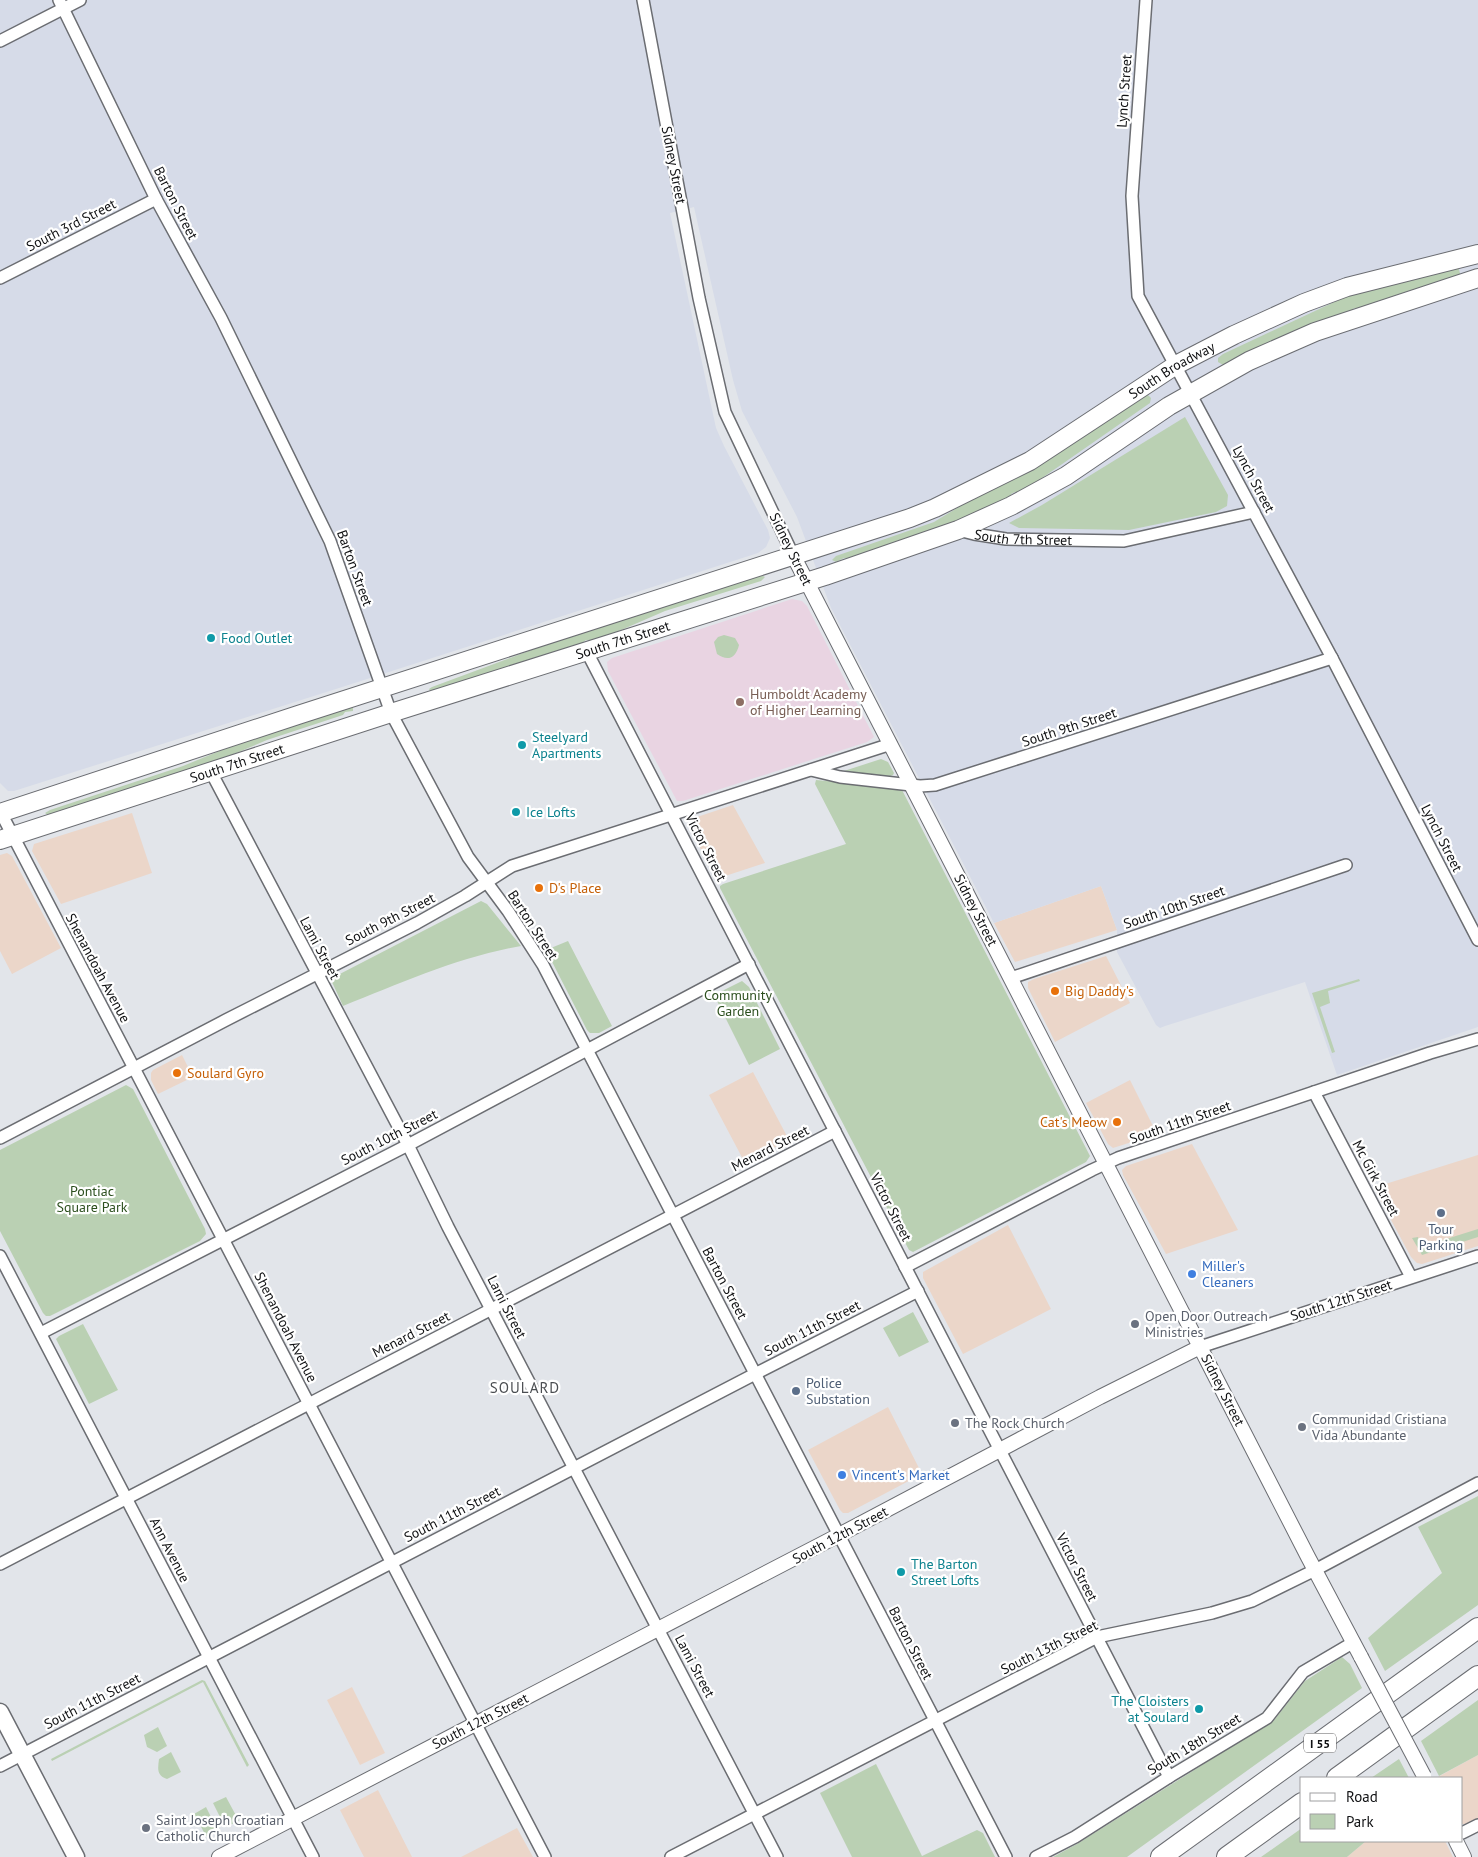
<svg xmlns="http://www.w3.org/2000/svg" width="1478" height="1857" font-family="'PT Sans',sans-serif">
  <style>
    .commercial { fill: #ebd6c9 }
    .built { fill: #d6dbe8 }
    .education { fill: #e9d4e2 }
    .green { fill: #bad0b3 }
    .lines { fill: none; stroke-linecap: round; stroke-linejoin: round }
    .minor-casing { stroke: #6b6d72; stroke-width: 14 }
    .tertiary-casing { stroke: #6b6d72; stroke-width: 16 }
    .secondary-casing { stroke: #6b6d72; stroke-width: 19 }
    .primary-casing { stroke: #6b6d72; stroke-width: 20 }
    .motorway-casing { stroke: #6b6d72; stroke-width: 22 }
    .minor { stroke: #fff; stroke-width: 11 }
    .tertiary { stroke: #fff; stroke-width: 14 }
    .secondary { stroke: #fff; stroke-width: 16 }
    .primary { stroke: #fff; stroke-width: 18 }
    .motorway { stroke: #fff; stroke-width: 20 }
    .tertiary-bridge-casing { stroke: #6b6d72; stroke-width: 16; stroke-linecap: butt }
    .tertiary-bridge { stroke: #fff; stroke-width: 14 }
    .culture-dot { fill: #0f9aa8; stroke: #fff; stroke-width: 2 }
    .education-dot { fill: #8d6e63; stroke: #fff; stroke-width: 2 }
    .food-dot { fill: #e8710a; stroke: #fff; stroke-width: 2 }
    .service-dot { fill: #5c6f8a; stroke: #fff; stroke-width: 2 }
    .shop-dot { fill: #3f7fe0; stroke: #fff; stroke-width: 2 }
    .worship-dot { fill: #6b7280; stroke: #fff; stroke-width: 2 }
    .labels { text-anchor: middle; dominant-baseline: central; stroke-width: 4.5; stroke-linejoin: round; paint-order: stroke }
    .shield { fill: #fff; stroke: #58585a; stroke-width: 1 }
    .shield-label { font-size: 12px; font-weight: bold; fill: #101113 }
    .street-label { font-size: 14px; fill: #101113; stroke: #fff }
    .culture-label { font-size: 14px; fill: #0d838f; stroke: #fff; text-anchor: start }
    .education-label { font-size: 14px; fill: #785e54; stroke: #fff; text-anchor: start }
    .food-label { font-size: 14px; fill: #c56008; stroke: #fff; text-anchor: start }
    .park-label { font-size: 14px; fill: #2c4f1e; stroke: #fff }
    .service-label { font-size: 14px; fill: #4e5e75; stroke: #fff }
    .shop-label { font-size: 14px; fill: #366cbe; stroke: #fff; text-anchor: start }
    .worship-label { font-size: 14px; fill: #5b616d; stroke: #fff; text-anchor: start }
    .neighbourhood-label { font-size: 15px; letter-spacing: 1px; fill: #4a4d51; stroke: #fff }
  </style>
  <rect width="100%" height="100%" fill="#e2e5ea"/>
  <path class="commercial" d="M733,805l32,58 -49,16 -28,-55 6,-6z
    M132,813l20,60 -91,31 -29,-53 2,-7z
    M7,853l5,3 49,92 -49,26 -12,-23v-96z
    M1101,886l16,44 -102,32 -21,-39z
    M1106,956l24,47 -75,39 -27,-54v-6l6,-3z
    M182,1055l11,22 -35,17 -7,-14v-7l2,-3z
    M753,1072l36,68 -44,23 -36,-68z
    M1130,1080l27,54 -44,14 -5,-4 -22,-41z
    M1192,1144l46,86 -72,24 -43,-79 -1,-5 4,-4z
    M1478,1155v91l-56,18 -5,-1 -6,-6 -35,-65v-3l3,-3z
    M1008,1225l43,84 -88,45 -40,-76v-6z
    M888,1407l34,67 -74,39h-5l-3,-3 -32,-60z
    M352,1687l33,66 -25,12 -33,-65z
    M1478,1755v63l-13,6h-3v-46h-26z
    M378,1790l34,67h-48l-24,-47z
    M517,1828l16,29h-72z
    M1366,1841h79l8,16h-106z"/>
  <path class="built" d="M0,0h1478v1027l-141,48 -32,-93 -140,44 -5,2 -4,-3 -39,-73v-22l-16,-44 -107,37 -163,-315 -34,-91 -55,-106 -9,-31 -39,-173 -24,6 46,215 8,18 44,84 2,8 -4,9 -8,6 -419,135 -325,103h-6l-8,-8z"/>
  <path class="education" d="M792,599l10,2 5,5 67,131 -7,5 -184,59h-6l-69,-130 -1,-9 5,-4z"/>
  <path class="green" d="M1458,266l3,11 -104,32 -3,-1 -2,3 -118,49h-3l-8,5 -5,-3v-4l5,-4 124,-58z
    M1146,393l5,5 -1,5 -118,82 -14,8 -3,-1 -4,2v3l-79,34 -85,28 -3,-1 -8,4 -4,-2 4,-4 98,-34z
    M1185,417l43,78 -1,11 -11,6 -87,18 -110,-2 -10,-5 33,-18z
    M761,575l4,2 -4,4 -96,30 -53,23 -22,7 -4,-1 -5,4 -141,46 -2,-1 -4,2h-4l-1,-2 3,-2 118,-44z
    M724,635l11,3 4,7c-3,13 -11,17 -22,9l-3,-12 4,-5z
    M350,707h3v4l-8,1 -2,3 -76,25 -45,19 -167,55h-3l-3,2 -4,-3 5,-3 133,-44 68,-28z
    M881,759l7,3 6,11 -1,2 -5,2 -41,-4 -3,-2z
    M816,780l83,8 3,2 188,366 -4,6 -173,90 -4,-2 -189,-362v-2l3,-2 123,-40 -31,-60z
    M481,901l6,3 34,42c-62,11 -120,37 -178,60l-11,-24 2,-5z
    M568,941l44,85 -13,7h-9l-3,-3 -41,-80z
    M1359,979l1,2 -32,10 2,12 -10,4 15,45 -3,1 -20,-60z
    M742,981l7,6 31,62 -31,16 -35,-70z
    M126,1085l7,4 72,140 1,5 -6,7 -150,75h-4l-3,-3 -43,-82v-81z
    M1478,1229v8l-56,18 -10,-17 6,-1 3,10z
    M913,1312l16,30 -30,15 -16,-29z
    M83,1324l35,66 -29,14 -33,-65 3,-3z
    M1478,1496v109l-93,66 -17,-33 74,-65 -24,-46z
    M1342,1657l8,7 12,24 -235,169h-74l24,-13 198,-125 30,-38z
    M202,1680l3,1 44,84 -2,2 -44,-85 -151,79 -1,-2z
    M1478,1700v55l-39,21 -18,-35z
    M158,1727l9,19 -10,6 -10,-5 -3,-12z
    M171,1752l10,20 -14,7c-11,-4 -9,-11 -8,-20z
    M1399,1759l10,19h-38z
    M876,1764l46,92 55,-26 6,3 12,24h-143l-32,-64z
    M226,1797l13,24 -14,6 -12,-24z
    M206,1807l12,24 -12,5 -12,-22z
    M1302,1828v13h64l-19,16h-86z"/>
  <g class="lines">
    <g class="minor-casing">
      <g id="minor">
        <path d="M59,0l97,199 65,119 109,223 61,172 77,144 40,54 35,54 463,892"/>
        <path d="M643,0l56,298 26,114 69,145"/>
        <path d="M1146,0l-14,196 6,100 194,362 146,282"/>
        <path d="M0,41l80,-41"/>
        <path d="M0,278l156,-79"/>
        <path id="s1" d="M958,530l16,4 32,5 118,2 130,-29"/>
        <path d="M587,652l582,1125"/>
        <path d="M811,770l29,7 80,9 15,-1 397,-127"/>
        <path d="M211,772l197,373 40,82 329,630"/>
        <path d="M0,811l545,1046"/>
        <path d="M1011,978l335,-113"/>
        <path d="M1314,1092l97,185"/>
        <path d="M0,1138l226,-118 191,-97 48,-27 47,-30 379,-122"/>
        <path d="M0,1256l313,601"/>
        <path d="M905,1267l187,-97 26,-12 312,-105 48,-14"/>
        <path d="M41,1333l367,-188 341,-181"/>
        <path d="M1200,1347l278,-91"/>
        <path d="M0,1564l835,-433"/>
        <path d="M0,1766l755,-392 163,-83"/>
        <path d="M1462,1833l16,-8"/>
        <path d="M671,1857l426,-220 115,-24 40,-12 63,-31 163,-87"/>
        <path d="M1036,1857l39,-20 94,-60 98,-59 36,-46 51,-30"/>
      </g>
    </g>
    <g class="tertiary-casing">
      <path id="tertiary" d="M794,557l514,1000 53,100
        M1456,1841l8,16
        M219,1857l620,-322 261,-138 100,-50"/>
    </g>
    <g class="secondary-casing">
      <path id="secondary" d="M0,1712l76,145"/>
    </g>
    <g class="primary-casing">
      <g id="primary">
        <path id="s2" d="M0,813l298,-98 612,-197 25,-10 95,-47 146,-96 58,-30 70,-32 43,-16 131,-33"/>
        <path id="s3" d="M0,840l391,-127 434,-137 133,-46 53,-24 55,-30 103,-70 80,-45 66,-29 163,-54"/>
      </g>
    </g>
    <g class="motorway-casing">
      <path id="motorway" d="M1337,1778l141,-102
        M1161,1857l317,-229
        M1227,1857l75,-54"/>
    </g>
    <use href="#minor" class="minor"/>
    <use href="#tertiary" class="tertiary"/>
    <use href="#secondary" class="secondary"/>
    <use href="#primary" class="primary"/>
    <use href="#motorway" class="motorway"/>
    <g class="tertiary-bridge-casing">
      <path id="tertiary-bridge" d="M1361,1657l63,119"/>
    </g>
    <use href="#tertiary-bridge" class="tertiary-bridge"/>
  </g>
  <g class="culture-dot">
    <circle cx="211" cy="638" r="5"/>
    <circle cx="522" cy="745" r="5"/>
    <circle cx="516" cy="812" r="5"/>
    <circle cx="901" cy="1572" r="5"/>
    <circle cx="1199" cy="1709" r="5"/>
  </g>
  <circle class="education-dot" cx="740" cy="702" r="5"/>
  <g class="food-dot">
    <circle cx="539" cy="888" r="5"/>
    <circle cx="1055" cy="991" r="5"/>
    <circle cx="177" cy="1073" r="5"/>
    <circle cx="1117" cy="1122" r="5"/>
  </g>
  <g class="service-dot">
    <circle cx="1441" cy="1213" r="5"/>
    <circle cx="796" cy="1391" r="5"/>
  </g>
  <g class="shop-dot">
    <circle cx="1192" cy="1274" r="5"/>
    <circle cx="842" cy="1475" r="5"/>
  </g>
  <g class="worship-dot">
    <circle cx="1135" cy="1324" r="5"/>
    <circle cx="955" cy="1423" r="5"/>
    <circle cx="1302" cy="1427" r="5"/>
    <circle cx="146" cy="1828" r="5"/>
  </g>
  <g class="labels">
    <rect class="shield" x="1304" y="1733.5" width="32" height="19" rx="4"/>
    <g class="shield-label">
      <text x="1320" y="1743">I 55</text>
    </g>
    <g class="street-label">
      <text transform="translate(1124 91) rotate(-86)">Lynch Street</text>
      <text transform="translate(674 165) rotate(79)">Sidney Street</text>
      <text transform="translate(176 203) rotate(63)">Barton Street</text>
      <text transform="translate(71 225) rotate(-27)">South 3rd Street</text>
      <text stroke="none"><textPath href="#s2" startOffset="1258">South Broadway</textPath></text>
      <text transform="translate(1254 479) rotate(62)">Lynch Street</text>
      <text stroke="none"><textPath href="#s1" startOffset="66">South 7th Street</textPath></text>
      <text transform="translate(791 549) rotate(64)">Sidney Street</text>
      <text transform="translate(355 568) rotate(70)">Barton Street</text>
      <text stroke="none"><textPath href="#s3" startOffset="654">South 7th Street</textPath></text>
      <text transform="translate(1069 727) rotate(-18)">South 9th Street</text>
      <text stroke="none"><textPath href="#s3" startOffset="249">South 7th Street</textPath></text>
      <text transform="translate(1442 838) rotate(63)">Lynch Street</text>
      <text transform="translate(706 847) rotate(63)">Victor Street</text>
      <text transform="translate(1174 907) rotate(-19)">South 10th Street</text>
      <text transform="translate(976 910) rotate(63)">Sidney Street</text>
      <text transform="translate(390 919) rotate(-27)">South 9th Street</text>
      <text transform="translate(533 925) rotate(57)">Barton Street</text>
      <text transform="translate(320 948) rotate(62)">Lami Street</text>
      <text transform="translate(98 968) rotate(62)">Shenandoah Avenue</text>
      <text transform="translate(1180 1122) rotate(-19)">South 11th Street</text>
      <text transform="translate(389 1137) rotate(-27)">South 10th Street</text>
      <text transform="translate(770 1148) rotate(-27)">Menard Street</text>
      <text transform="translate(1376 1178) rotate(62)">Mc Girk Street</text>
      <text transform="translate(891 1207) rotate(63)">Victor Street</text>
      <text transform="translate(725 1283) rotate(62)">Barton Street</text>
      <text transform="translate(1341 1300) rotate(-18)">South 12th Street</text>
      <text transform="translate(507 1307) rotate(63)">Lami Street</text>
      <text transform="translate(286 1327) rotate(63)">Shenandoah Avenue</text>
      <text transform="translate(812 1328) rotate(-27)">South 11th Street</text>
      <text transform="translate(411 1334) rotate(-27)">Menard Street</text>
      <text transform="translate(1223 1390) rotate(63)">Sidney Street</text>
      <text transform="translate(452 1514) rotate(-27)">South 11th Street</text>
      <text transform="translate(840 1535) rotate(-28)">South 12th Street</text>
      <text transform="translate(170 1550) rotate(63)">Ann Avenue</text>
      <text transform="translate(1077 1567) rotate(63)">Victor Street</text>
      <text transform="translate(911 1643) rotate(63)">Barton Street</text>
      <text transform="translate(1049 1647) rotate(-26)">South 13th Street</text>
      <text transform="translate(695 1666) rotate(62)">Lami Street</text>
      <text transform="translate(92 1701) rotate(-27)">South 11th Street</text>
      <text transform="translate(480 1721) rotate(-27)">South 12th Street</text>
      <text transform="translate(1194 1744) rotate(-31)">South 18th Street</text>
    </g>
    <g class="culture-label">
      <text x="221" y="638">Food Outlet</text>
      <text x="532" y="737">Steelyard<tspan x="532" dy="16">Apartments</tspan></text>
      <text x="526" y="812">Ice Lofts</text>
      <text x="911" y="1564">The Barton<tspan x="911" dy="16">Street Lofts</tspan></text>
      <text x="1189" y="1701" text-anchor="end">The Cloisters<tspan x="1189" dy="16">at Soulard</tspan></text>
    </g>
    <g class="education-label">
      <text x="750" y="694">Humboldt Academy<tspan x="750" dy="16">of Higher Learning</tspan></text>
    </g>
    <g class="food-label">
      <text x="549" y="888">D's Place</text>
      <text x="1065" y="991">Big Daddy's</text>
      <text x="187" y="1073">Soulard Gyro</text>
      <text x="1107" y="1122" text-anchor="end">Cat's Meow</text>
    </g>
    <g class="park-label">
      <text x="738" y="995">Community<tspan x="738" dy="16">Garden</tspan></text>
      <text x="92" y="1191">Pontiac<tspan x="92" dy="16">Square Park</tspan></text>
    </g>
    <g class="service-label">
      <text x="1441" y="1229">Tour<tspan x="1441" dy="16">Parking</tspan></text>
      <text x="806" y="1383" text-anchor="start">Police<tspan x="806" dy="16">Substation</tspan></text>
    </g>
    <g class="shop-label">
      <text x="1202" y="1266">Miller's<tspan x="1202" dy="16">Cleaners</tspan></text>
      <text x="852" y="1475">Vincent's Market</text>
    </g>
    <g class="worship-label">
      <text x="1145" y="1316">Open Door Outreach<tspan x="1145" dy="16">Ministries</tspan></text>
      <text x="1312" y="1419">Communidad Cristiana<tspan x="1312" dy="16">Vida Abundante</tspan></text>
      <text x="965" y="1423">The Rock Church</text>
      <text x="156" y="1820">Saint Joseph Croatian<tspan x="156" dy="16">Catholic Church</tspan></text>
    </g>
    <g class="neighbourhood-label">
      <text x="525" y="1387">SOULARD</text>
    </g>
  </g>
  <rect x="1300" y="1777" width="162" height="65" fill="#ffffff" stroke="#9fa0a1"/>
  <rect x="1310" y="1793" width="25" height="8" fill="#ffffff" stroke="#9fa0a1"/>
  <text x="1346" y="1802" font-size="15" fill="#101113">Road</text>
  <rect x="1310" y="1814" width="25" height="15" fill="#bad0b3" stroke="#9fa0a1"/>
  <text x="1346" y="1827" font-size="15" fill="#101113">Park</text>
</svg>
